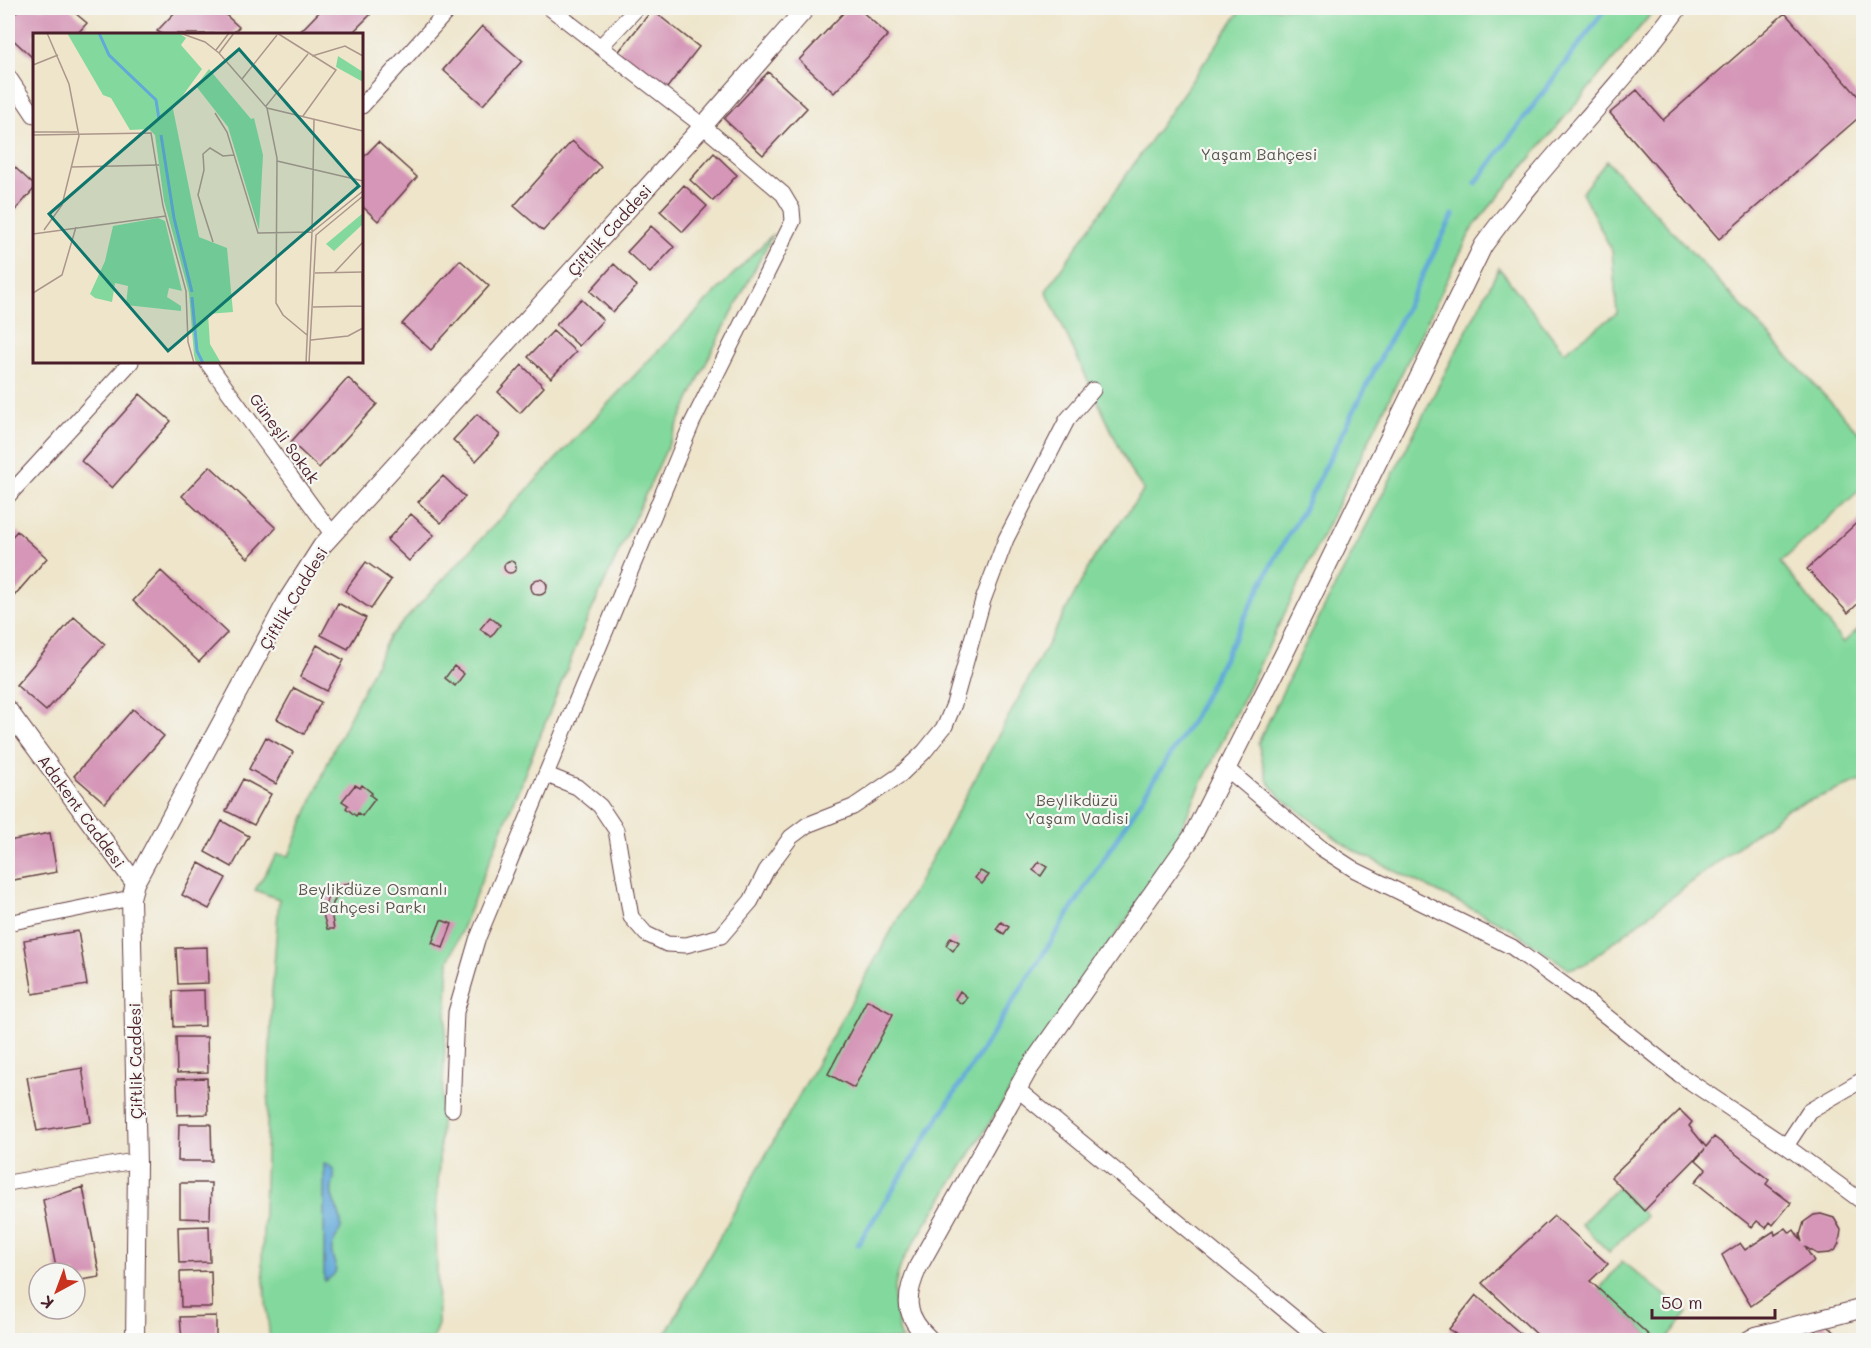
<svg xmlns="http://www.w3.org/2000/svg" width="1871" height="1348" font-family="Mali,sans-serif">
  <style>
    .green { fill: #83d99d; stroke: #667c64; stroke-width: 1.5 }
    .water { fill: #62a9d9; stroke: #566482; stroke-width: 1.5 }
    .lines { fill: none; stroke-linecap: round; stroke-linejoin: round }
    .stream { stroke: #62a9d9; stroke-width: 5 }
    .building { fill: #d596b7 }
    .minor-casing { stroke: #633d43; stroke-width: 17 }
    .tertiary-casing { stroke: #633d43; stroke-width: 20 }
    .minor { stroke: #fff; stroke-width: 15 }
    .tertiary { stroke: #fff; stroke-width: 18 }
    .labels { text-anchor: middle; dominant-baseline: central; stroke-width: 4.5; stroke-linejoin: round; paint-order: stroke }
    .park-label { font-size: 16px; fill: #5b574d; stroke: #f6f6f2 }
    .street-label { font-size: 16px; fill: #4a1f2b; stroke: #f6f6f2 }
    .inset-river { fill: none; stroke: #62a9d9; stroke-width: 3 }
    .inset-road { fill: none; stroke: #ac968b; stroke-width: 1.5 }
    .view { fill: #0f766e; fill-opacity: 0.15; stroke: #0f766e; stroke-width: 3 }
    .inset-edge { fill: none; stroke: #4a1f2b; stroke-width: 3 }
  </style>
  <rect width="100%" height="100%" fill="#f6f6f2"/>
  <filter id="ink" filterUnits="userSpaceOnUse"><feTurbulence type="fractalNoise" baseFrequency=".0167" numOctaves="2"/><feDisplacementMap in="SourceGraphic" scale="12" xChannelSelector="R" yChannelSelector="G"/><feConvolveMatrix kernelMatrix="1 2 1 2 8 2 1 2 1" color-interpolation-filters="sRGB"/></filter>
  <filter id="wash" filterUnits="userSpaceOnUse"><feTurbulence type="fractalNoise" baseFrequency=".008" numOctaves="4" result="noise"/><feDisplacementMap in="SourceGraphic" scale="24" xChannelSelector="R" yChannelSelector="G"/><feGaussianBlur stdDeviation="1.35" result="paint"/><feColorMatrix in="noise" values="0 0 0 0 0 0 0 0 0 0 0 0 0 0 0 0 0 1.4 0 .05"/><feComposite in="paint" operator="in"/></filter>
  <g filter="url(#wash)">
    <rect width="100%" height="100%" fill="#eee5cb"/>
    <path class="green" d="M1242,8h220l8,5 4,-5h182l-183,219 -278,570 -27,62 -150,219 -115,182c-14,36 -10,42 -2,78l3,2h-278l39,-5 276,-493 153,-284 50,-68 -13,-18 -85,-181z
      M1607,161l256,276v50l-82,75 62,81 20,-18 1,155 -77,29 -202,155 -16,5 -61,-42 -157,-78 -71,-52 -13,-17 -9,-37 45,-94 196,-381 65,84 53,-39 -5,-62 -30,-59z
      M773,234l-64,123 -125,270 -135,334 -13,264 2,99 -6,16h-162l-8,-78 10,-269 7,-94 -24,-9 22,-36 12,2 42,-101 58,-118 261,-278z
      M1618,1187l28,29 -37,36 -28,-28z
      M1622,1261l66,52 -22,27h-12l-55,-50z"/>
    <path class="water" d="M324,1164c4,1 9,2 10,8 2,7 -4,15 -2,23 2,10 11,21 9,32 -1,7 -8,14 -9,21 -2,15 14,23 -8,33z"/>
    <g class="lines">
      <path class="stream" d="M1476,183l130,-175
        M858,1244l335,-525 82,-161 30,-51 148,-292"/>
    </g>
    <g id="blocks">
      <path class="building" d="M20,8h49l18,15 -10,11h-43v25l-26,-24v-14z
        M179,8h39l21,19 -7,7h-70l-5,-3z
        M323,8h39l8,7 -19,19h-53z
        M848,8h10l30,27 -54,58 -35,-33z
        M652,10l47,37 -36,46 -47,-38z
        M1785,13l79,90v10l-145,126 -109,-126 27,-23 26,30z
        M482,26l40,35 -39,44 -40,-35z
        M768,72l39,36 -44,47 -39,-36z
        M572,141l29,26 -58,64 -29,-25z
        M378,142l39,35 -39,44 -16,-15v-47z
        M714,153l23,22 -24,26 -23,-21z
        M8,161l26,24v4l-24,27 -2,-3z
        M684,185l23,21 -24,26 -23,-21z
        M651,226l23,21 -24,26 -23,-21z
        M460,260l29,26 -58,64 -29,-26z
        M614,264l23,22 -24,26 -23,-21z
        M581,299l22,21 -24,26 -23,-21z
        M553,331l23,21 -25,26 -23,-21z
        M522,365l22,22 -24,26 -22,-21z
        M348,378l29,26 -58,64 -28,-26z
        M140,394l31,27 -59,67 -31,-27z
        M477,414l23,21 -24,26 -23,-21z
        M210,466l66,62 -28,30 -66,-62z
        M443,476l22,21 -24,26 -23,-21z
        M411,514l23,21 -25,26 -22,-21z
        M1864,516v82l-16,15 -41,-44z
        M17,531l30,27 -39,45v-62z
        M504 567a6 6 0 1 1 12 0a6 6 0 1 1-12 0Z
        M366,562l25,18 -20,29 -26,-18z
        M161,571l66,62 -28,29 -66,-61z
        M531 587a8 8 0 1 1 16 0a8 8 0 1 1-16 0Z
        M338,603l28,15 -18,31 -27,-14z
        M74,617l31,27 -59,67 -30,-26z
        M490,617l10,8 -9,12 -11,-8z
        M317,645l27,15 -17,31 -27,-14z
        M454,666l10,8 -9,12 -10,-8z
        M294,688l27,14 -17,32 -27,-15z
        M133,709l31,27 -59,67 -31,-27z
        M266,737l27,15 -17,32 -27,-15z
        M243,779l28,15 -17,31 -28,-14z
        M355,785l5,3 2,-3 10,8 -2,2 5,4 -13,17 -4,-3 -2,3 -10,-8 2,-3 -6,-4z
        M222,821l27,15 -17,31 -27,-15z
        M50,833l7,39 -49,9v-40z
        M1039,862l8,5 -6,9 -8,-6z
        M199,863l27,15 -17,31 -27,-14z
        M980,871l9,4 -7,9 -7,-6z
        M351,882v9l-13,4 -5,8 -2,9 3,17h-7l-4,-15 5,-19 5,-6z
        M441,920l11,4 -9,24 -11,-5z
        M1001,922l8,5 -5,7 -8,-5z
        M78,931l9,54 -54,9 -9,-54z
        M951,937l8,5 -6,9 -7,-6z
        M207,947l1,36 -30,1 -2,-36z
        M204,990l1,36 -31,1 -1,-36z
        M960,991l7,6 -5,7 -7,-5z
        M867,1000l26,14 -39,74 -26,-14z
        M176,1037h31l1,35 -31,1z
        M82,1068l9,54 -54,9 -10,-54z
        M207,1078l1,36 -30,1 -1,-36z
        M1680,1110l12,12 -3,4 17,21 8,-10 55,43 -3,4 25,19 -18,22 -3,-3 -4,6 -9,-7 -5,6 -57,-45 11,-13 -10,-9 9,-11 -61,62 -33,-34z
        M179,1124h32l1,37h-34z
        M180,1183h31l-1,36 -30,-1z
        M83,1187l17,90 -25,4v-8h-18l-14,-73z
        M1821,1214l13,4 7,12 -2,13 -3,6 -6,4 -13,1 -12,-7 9,14 -63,45 -21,-35 -8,-16 18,-12 5,7 29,-19 1,4 11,-7 4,5 4,-3 8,12 -2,-7 4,-13 10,-7z
        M1554,1216l54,48 -18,17 64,59h-111l-61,-57z
        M209,1226l1,36 -31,1 -1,-36z
        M211,1271l1,36h-31l-1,-35z
        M1476,1295l52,45h-65l-14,-11z
        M216,1316v24h-34l-2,-23z
        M1823,1322l21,18h-62l3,-5 20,-4 6,5z"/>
    </g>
  </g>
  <g filter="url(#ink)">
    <use href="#blocks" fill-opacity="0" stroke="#633d43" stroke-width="1.5"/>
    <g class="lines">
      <g class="minor-casing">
        <path id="minor" d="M601,46l36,-38
          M8,76l26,39
          M362,106l88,-98
          M207,362l126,173
          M8,496l123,-134
          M1227,769l94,79 34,22 157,77 79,57 89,71 106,71 78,57
          M547,775l30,12 23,19 16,24 15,87 15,17 21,10 19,1 35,-9 30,-35 15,-30 25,-34 16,-12 46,-18 47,-32 24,-23 21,-26 9,-22 29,-104 23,-61 61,-119 26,-30
          M8,923l123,-25
          M1017,1089l304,251
          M452,1109l4,-97 21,-72 215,-517 101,-202 -1,-12 -9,-15 -80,-68 -153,-118
          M1786,1146l23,-35 55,-32
          M8,1183l120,-21 9,2"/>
      </g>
      <g class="tertiary-casing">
        <path id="tertiary" d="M8,710l127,173
          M135,1340l2,-176 -6,-266 4,-15 153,-284 34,-53 381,-420 103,-118
          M930,1340c-26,-24 -26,-42 -12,-73l110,-197 164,-233 92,-183 199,-408c59,-83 135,-155 195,-238
          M1749,1340l7,-4 108,-28"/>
      </g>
      <use href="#minor" class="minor"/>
      <use href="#tertiary" class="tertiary"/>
    </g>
  </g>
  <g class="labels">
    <g class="park-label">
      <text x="1259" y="153">Yaşam Bahçesi</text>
      <text x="1077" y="799">Beylikdüzü<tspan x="1077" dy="18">Yaşam Vadisi</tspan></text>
      <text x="373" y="888">Beylikdüze Osmanlı<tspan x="373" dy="18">Bahçesi Parkı</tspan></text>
    </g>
    <g class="street-label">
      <text transform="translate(609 230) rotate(-48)">Çiftlik Caddesi</text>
      <text transform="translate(285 438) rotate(54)">Güneşli Sokak</text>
      <text transform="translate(293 598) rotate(-59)">Çiftlik Caddesi</text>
      <text transform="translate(82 811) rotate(54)">Adakent Caddesi</text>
      <text transform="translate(135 1061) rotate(-91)">Çiftlik Caddesi</text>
    </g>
  </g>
  <g transform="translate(33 33)">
    <rect width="330" height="330" fill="#eee5cb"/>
    <path d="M34,0h112l7,5 -5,7 21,24 -29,40 26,128 28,11 6,64 -25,2 2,30 11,19h-25l-2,-8 -5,-62 -25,-92 -9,-66 -6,-6 -19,1 -19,-32 -8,-3zM305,23l25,16v10l-27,-15zM176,36l42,50 3,-1 9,37 -4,75 -31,-103 -32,-41zM330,180v11l-29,27 -8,-7zM125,185l7,3 17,70 -13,-3 -2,9 14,9v5l-55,-6 2,-19 -13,-3 -3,19 -17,-4 -5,-4 15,-33 8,-35z" fill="#83d99d"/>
    <path class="inset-river" d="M66,0l10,22 47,45 3,19M128,102l13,83 18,74M159,264l5,54 6,12"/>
    <path class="inset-road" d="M147,0l25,9 14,11 48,55 10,50 -1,145 7,12 24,20M244,0l59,37 -33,46M183,17l13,-17M186,20l15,-20M279,23l33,-10 18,10M0,32l25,-10M209,46l35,-44M233,73l42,-52M234,75l96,23M182,80l12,19 31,101 54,-1M0,99h44M0,102l118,-2 12,73 23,85 2,51 6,21M244,128l86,20M38,134l88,-2M11,197l18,-25 17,-69 -10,-52 -22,-51M279,198l2,-112M0,201l133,-18M180,209l-15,-47 6,-25 -1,-16 7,-6 13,8 11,-1M329,239l1,50M282,240l48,-1M301,240l29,-31M0,260l29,-18 14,-48M280,274l49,-1M278,307l37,-4 15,-8M273,330l6,-131 51,-41M276,330l7,-128 47,-39"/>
    <path class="view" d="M206,16l120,137 -191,165 -119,-137z"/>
    <rect width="330" height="330" class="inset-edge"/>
  </g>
  <rect width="1871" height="1348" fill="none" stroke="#f6f6f2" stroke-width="30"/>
  <g transform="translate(57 1291) rotate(221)"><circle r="28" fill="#f6f6f2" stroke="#b1a0a2" stroke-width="1.5"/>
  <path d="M0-4.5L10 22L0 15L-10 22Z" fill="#c8321e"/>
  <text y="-9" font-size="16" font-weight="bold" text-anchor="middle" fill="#4a1f2b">K</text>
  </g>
  <path d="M1652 1309v9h123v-9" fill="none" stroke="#4a1f2b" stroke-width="3"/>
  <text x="1661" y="1309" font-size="18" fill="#4a1f2b" stroke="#f6f6f2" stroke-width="4.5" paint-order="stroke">50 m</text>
</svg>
